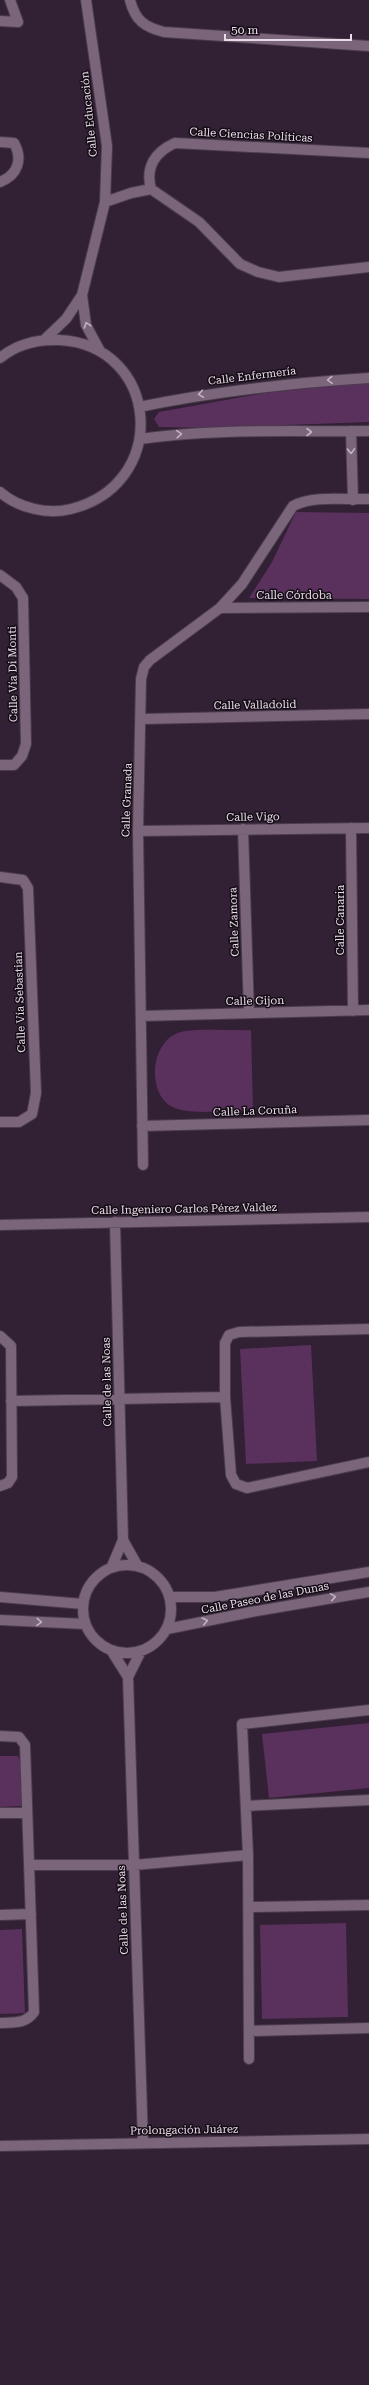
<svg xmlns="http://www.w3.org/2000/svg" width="369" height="2385" font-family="'Roboto Serif',serif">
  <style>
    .green { fill: #5a305d }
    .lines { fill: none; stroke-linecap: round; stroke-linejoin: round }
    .minor-casing { stroke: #4b3c4c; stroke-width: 12 }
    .minor { stroke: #7a657b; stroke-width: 10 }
    .oneway { stroke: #c2b2c2 }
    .labels { text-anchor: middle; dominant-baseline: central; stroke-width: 3; stroke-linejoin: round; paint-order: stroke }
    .street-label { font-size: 11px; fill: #e8dce9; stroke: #150d16 }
  </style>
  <rect width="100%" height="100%" fill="#322034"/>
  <path class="green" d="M369,383v39l-158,6 -52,-1 -5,-8 5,-7 117,-21z
    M296,512l73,1v86l-120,-1 23,-36z
    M251,1030l2,79c-21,1 -67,8 -84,-4 -23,-17 -17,-66 12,-73 16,-4 52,-1 70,-2z
    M311,1345l6,116 -71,3 -6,-115z
    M369,1723v65l-100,10 -7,-64z
    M0,1756h18l4,11v39l-22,1z
    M346,1923l2,94 -86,2 -2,-94z
    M22,1929l3,84 -25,1v-84z"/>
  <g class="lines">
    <g class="minor-casing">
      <path id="minor" d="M130,0c5,20 14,27 34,32l205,14
        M0,21l18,1 -8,-22
        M0,142l14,1c9,16 4,32 -14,39
        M369,153l-194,-10c-20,9 -30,24 -24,46l48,33 41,42 18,8 21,5 90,-10
        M105,202l26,-9 20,-4
        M82,295l4,30 14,26
        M45,339l21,-20 16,-24 23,-93 2,-56 -21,-146
        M0,358c17,-14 37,-19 59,-18 101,5 112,144 12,169 -23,6 -53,-1 -71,-17
        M139,407c77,-16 152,-24 230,-29
        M351,431l2,69
        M140,439c76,-11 153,-7 229,-8
        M0,575l16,12 7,11 3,146 -4,12 -8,9h-14
        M220,608l149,-1
        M142,719l227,-5
        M351,828l2,183
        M243,829l6,184
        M138,831l231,-3
        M0,877l23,3 5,8 8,205 -4,21 -13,8h-19
        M141,1016l228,-6
        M142,1126l227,-6
        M143,1165l-5,-334 3,-152 3,-12 6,-7 70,-52 22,-24 51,-78c21,-11 52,-6 76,-7
        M0,1225l369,-8
        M369,1329l-130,3 -10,3 -4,8v54l6,78 5,9 11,4 122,-26
        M0,1336l11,10 1,131 -4,6 -8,3
        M11,1401l214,-4
        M123,1540l14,25
        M83 1609a44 44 0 1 1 88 0a44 44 0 1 1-88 0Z
        M112,1566l11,-26 -8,-318
        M0,1597l83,7
        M170,1597h45l154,-25
        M0,1620l85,4
        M167,1629l84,-17 118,-20
        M111,1650l17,27
        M141,1651l-13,26 15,466
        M0,1736l19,1 6,8 9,267c-8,12 -20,10 -34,11
        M246,1806l123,-6
        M0,1813h27
        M29,1865h105l114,-10
        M249,1907l120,-2
        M0,1915l31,-1
        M249,2031l120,-3
        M249,2059l-1,-204 -6,-131 127,-14
        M0,2146l369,-7"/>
    </g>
    <use href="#minor" class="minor"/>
  </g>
  <defs><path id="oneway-chevron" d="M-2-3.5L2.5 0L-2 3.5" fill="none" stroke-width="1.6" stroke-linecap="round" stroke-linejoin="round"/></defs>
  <g class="oneway">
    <use href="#oneway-chevron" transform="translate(87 325) rotate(-108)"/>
    <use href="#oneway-chevron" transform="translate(330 380) rotate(177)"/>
    <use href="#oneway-chevron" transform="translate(201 394) rotate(172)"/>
    <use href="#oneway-chevron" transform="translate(309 432)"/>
    <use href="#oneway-chevron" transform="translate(179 434) rotate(-4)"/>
    <use href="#oneway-chevron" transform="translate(351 451) rotate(88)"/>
    <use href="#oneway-chevron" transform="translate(333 1597) rotate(-9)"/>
    <use href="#oneway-chevron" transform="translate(205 1621) rotate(-12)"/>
    <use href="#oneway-chevron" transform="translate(39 1622) rotate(2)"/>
  </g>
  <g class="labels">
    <g class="street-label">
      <text transform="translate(89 114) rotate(-96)">Calle Educación</text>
      <text transform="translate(251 135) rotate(3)">Calle Ciencias Políticas</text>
      <text transform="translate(252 376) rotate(-7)">Calle Enfermería</text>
      <text x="294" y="595">Calle Córdoba</text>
      <text transform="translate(13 674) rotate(-91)">Calle Vía Di Monti</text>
      <text transform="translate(255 705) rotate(-1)">Calle Valladolid</text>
      <text transform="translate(127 800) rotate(-88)">Calle Granada</text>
      <text transform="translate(253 817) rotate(-1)">Calle Vigo</text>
      <text transform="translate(340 920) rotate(-90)">Calle Canaria</text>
      <text transform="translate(234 922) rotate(-92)">Calle Zamora</text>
      <text transform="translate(255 1001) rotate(-1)">Calle Gijon</text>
      <text transform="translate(20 1002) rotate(-92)">Calle Vía Sebastian</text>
      <text transform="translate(255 1111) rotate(-2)">Calle La Coruña</text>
      <text transform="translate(184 1209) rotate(-1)">Calle Ingeniero Carlos Pérez Valdez</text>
      <text transform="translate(107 1382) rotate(-91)">Calle de las Noas</text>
      <text transform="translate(265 1598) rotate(-11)">Calle Paseo de las Dunas</text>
      <text transform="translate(123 1910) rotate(-92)">Calle de las Noas</text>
      <text transform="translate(184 2130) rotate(-1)">Prolongación Juárez</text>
    </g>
  </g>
  <path d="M225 34v6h126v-6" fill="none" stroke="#e8dce9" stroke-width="2"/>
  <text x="231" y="34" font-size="12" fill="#e8dce9" stroke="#150d16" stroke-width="3" paint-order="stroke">50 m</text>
</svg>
